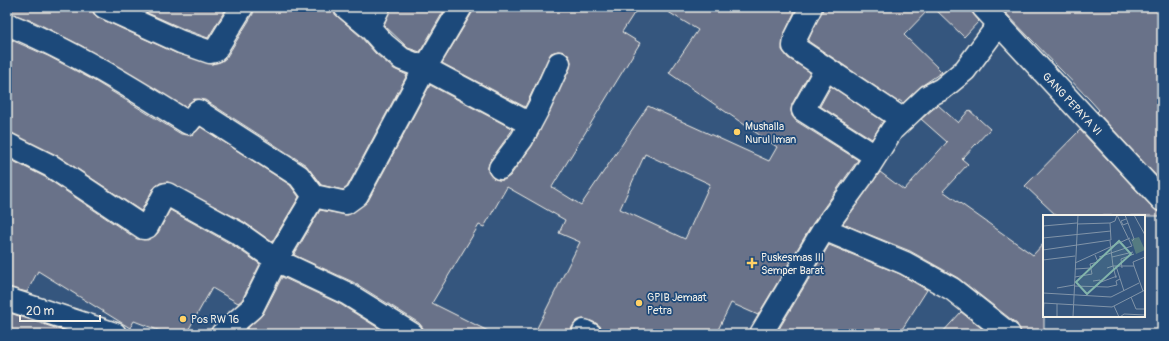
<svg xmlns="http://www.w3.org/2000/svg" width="1169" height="341" font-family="Pangolin,sans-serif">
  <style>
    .building { fill: #697289; stroke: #f4f1e8; fill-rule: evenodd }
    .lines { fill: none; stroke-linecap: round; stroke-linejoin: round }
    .minor-casing { stroke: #f4f1e8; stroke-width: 25 }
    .minor { stroke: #1f4a7a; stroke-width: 22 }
    .poi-dot { fill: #ffd166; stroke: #1f4a7a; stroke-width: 1.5 }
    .labels { text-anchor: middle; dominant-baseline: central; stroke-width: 3.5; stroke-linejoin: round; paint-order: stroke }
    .street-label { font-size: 11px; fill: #f4f1e8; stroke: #1f4a7a }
    .poi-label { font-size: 11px; fill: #f4f1e8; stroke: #1f4a7a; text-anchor: start }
    .inset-road { fill: none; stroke: #8194a8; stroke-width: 1 }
    .view { fill: #82b4ab; fill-opacity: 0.15; stroke: #82b4ab; stroke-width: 2 }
    .inset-edge { fill: none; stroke: #f4f1e8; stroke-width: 2 }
  </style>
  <rect width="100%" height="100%" fill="#35567e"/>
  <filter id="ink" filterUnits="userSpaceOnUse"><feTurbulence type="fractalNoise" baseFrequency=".025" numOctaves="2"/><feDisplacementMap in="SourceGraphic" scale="8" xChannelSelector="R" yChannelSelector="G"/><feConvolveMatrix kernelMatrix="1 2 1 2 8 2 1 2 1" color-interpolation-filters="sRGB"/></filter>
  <g filter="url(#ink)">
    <path class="building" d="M7,7h85l2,7 5,4 77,35 36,11 10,-3 4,-3 27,-44 1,-7h79l4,9 23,20 16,18 18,15 13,6 -60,112 -4,3 -22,-5 -15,-20 -101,-65 -11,-1 -9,8 -103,-61 -47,-24 -28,-10z
      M134,7h93l-19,31 -22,-8z
      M391,7h55l-26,45 -12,-4 -24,-23z
      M473,7h165l-16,25 18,11 -88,144 29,18 67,-99 121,55 8,-14 -108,-74 29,-43 -38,-23h137l-13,27 -2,16 6,8 22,14 -18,32 -1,6 1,6 4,5 62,39 -45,63 -55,92 -27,-12 -15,31h-114l-1,-7 -5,-4 -13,-4 -7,3 -4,5 -1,7h-37l46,-92 -21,-9 6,-13 -58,-33 -23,40 -5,-2 -47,78 62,31h-70l-1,-6 -4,-5 -66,-41 -59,-27 26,-45 28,5 20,-14 62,-116 83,44 -23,32 -2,6v5l5,6 6,2h5l6,-4 22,-30 38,-78 1,-6 -2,-6 -5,-4 -6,-1 -7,2 -26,54 -83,-44 30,-50zM645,154l65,30 -25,55 -65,-30z
      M823,7h108l-27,28 38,37 -22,15 -17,16 -4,-3 -1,2 -90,-61z
      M933,7h38l3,8 5,6 -15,16z
      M1000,7h162v175l-65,-70 2,-2 -9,-10z
      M7,38l41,18 45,24 88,54 11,1 9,-8 89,58 9,12 -27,45 -28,-20 -76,-40 -8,1 -7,6 -12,22 -83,-55 -51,-24z
      M831,86l52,35 -11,18 -52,-33z
      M938,105l20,18 11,-13 21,19 -28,30 6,5 -25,27 90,64 11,-12v91h-23l-4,-10 -59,-46 -48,-27 -67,-27 37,-52 24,18 43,-48 -26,-23z
      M1080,130l73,78 9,4v4h-105l-32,-30z
      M7,158l38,19 92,62 11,1 10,-7 12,-23 61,34 29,20 -18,36 -4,3 -26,-15 -26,46h-18l-34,-13 -4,7 -92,-57 -11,21 -20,-5z
      M829,245l71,29 27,16 -28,44h-123z
      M282,277l58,27 48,30h-147l22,-20z
      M7,312l63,21v1h-63z
      M961,312l28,22h-48z"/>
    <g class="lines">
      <g class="minor-casing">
        <path id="minor" d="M104,7l77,35 29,10 5,-1 27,-44
          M461,7l-36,61 105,56
          M811,7l-16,32 -1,7 3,3 105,70
          M983,7l179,193
          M7,24c62,25 124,63 181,99l10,-12 101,65 15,20
          M369,27l10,-20
          M826,69l-23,41 72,46
          M7,144l44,22 93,62 3,-1 17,-32 3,-1 71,39 38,27 70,33 66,41
          M500,168l22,-29 17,-32 20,-44
          M824,229l40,-55 28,-44 36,-34 14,-7 23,-19 34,-46
          M7,299l108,35
          M222,334l30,-26 24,-48 38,-64 32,7 11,-8 68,-127 -23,-9 -18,-15 -15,-17 -24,-20
          M583,334l1,-3 6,3
          M761,334l63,-105 81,34 47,26 57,45"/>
      </g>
      <use href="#minor" class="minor"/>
    </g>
  </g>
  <g class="poi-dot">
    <circle cx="737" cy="132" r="4"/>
    <path d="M750 257h4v4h4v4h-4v4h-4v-4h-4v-4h4z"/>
    <circle cx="639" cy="303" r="4"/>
    <circle cx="183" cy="319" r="4"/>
  </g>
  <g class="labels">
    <g class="street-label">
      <text transform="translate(1072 104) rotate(47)">GANG PEPAYA VI</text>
    </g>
    <g class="poi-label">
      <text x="745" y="126">Mushalla<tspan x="745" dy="13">Nurul Iman</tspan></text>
      <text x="761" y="257">Puskesmas III<tspan x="761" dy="13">Semper Barat</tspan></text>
      <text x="647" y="297">GPIB Jemaat<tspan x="647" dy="13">Petra</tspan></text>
      <text x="191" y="319">Pos RW 16</text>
    </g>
  </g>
  <g transform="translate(1043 215)">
    <rect width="102" height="102" fill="#35567e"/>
    <path d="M96,22l6,13 -9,4 -5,-15z" fill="#557b81"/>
    <path class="inset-road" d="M82,0l9,24 -2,2M91,0l11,20M83,4l-5,2 2,4 5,-2M34,9l33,-1 5,-2 2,-6M0,11l34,-3M0,23l68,-7M67,26l3,25h21l9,25M0,35l68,-10 -1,-17M56,42l33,-11 -15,-31M69,42l21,-5M0,45l32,-4M32,48l55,-25M73,51l8,25M91,51l-1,-4 12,-5M64,53l6,-2 3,12M79,53l-1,-9 13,-5M32,54l16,-1M32,62l17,-3 -2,-10 8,-2 -3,-7M50,66l7,-1 1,2 16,-6M31,71l34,1 9,-2 -1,-4 4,-2M14,73l17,-3M0,78l68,4 28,-14M88,82l5,12h9M0,88l69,4 33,-17M71,91l5,11M0,102l1,-14M14,102v-13M30,102l5,-102M77,102l4,-3 21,1"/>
    <path class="view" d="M76,26l12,13 -44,40 -11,-12z"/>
    <rect width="102" height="102" class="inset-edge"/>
  </g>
  <rect width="1169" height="341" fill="none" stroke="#1f4a7a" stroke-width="24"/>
  <rect x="12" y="12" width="1145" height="317" fill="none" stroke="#f4f1e8" stroke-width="1.5" filter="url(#ink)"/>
  <path d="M20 315v6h80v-6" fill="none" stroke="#f4f1e8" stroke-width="2"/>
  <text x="26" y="315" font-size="12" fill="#f4f1e8" stroke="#1f4a7a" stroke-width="3" paint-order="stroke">20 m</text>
</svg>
